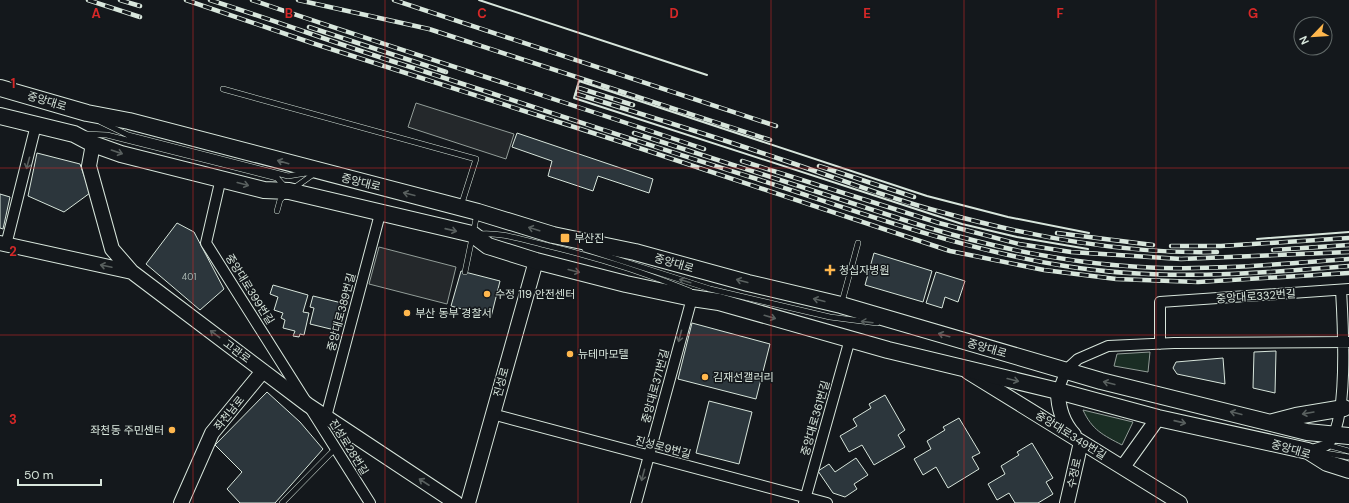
<svg xmlns="http://www.w3.org/2000/svg" width="1349" height="503" font-family="'DM Sans','Noto Sans KR',sans-serif">
  <style>
    .green { fill: #1a2d24; stroke: #939e99 }
    .parking { fill: #24282b; stroke: #939e99 }
    .building { fill: #2c363c; stroke: #d8e6dc }
    .lines { fill: none; stroke-linecap: round; stroke-linejoin: round }
    .lane-casing { stroke: #d8e6dc; stroke-width: 6 }
    .street-casing { stroke: #d8e6dc; stroke-width: 12 }
    .secondary-casing { stroke: #d8e6dc; stroke-width: 16 }
    .primary-casing { stroke: #d8e6dc; stroke-width: 18 }
    .lane { stroke: #14181c; stroke-width: 5 }
    .street { stroke: #14181c; stroke-width: 10 }
    .secondary { stroke: #14181c; stroke-width: 14 }
    .primary { stroke: #14181c; stroke-width: 16 }
    .rail-casing { stroke: #d8e6dc; stroke-width: 4.5 }
    .rail { stroke: #14181c; stroke-width: 3; stroke-dasharray: 9; stroke-linecap: butt }
    .wall { stroke: #d8e6dc; stroke-width: 2 }
    .oneway { stroke: #59605f }
    .grid { fill: none; stroke: #d62828; stroke-width: 1; stroke-opacity: 0.55 }
    .poi-dot { fill: #ffb74d; stroke: #14181c; stroke-width: 1.5 }
    .labels { text-anchor: middle; dominant-baseline: central; stroke-width: 3; stroke-linejoin: round; paint-order: stroke }
    .number-label { font-size: 9px; fill: #adbab4 }
    .street-label { font-size: 11px; fill: #d8e6dc; stroke: #14181c }
    .poi-label { font-size: 11px; fill: #d8e6dc; stroke: #14181c; text-anchor: start }
    .grid-label { font-size: 13px; text-anchor: middle; font-weight: bold; fill: #d62828; stroke: #14181c; stroke-width: 3; stroke-linejoin: round; paint-order: stroke }
  </style>
  <rect width="100%" height="100%" fill="#14181c"/>
  <path class="green" d="M1150,352l-2,20 -34,-6 3,-12z
    M1083,410l50,12 -11,23c-19,-10 -30,-15 -39,-35z"/>
  <path class="parking" d="M416,103l98,31 -8,25 -98,-32z
    M379,247l77,20 -9,37 -78,-20z"/>
  <path class="building" d="M517,133l136,46 -4,14 -51,-17 -5,15 -45,-15 4,-15 -40,-14z
    M37,153l43,11 10,29 -26,19 -36,-16z
    M0,194l10,3 -7,32 -3,-1z
    M177,223l17,9 30,57 -24,21 -54,-46z
    M874,253l58,18 -9,31 -58,-17z
    M461,271l39,10 -9,36 -40,-11z
    M936,272l29,9 -7,21 -13,-5 -3,11 -16,-5z
    M273,285l35,10 -5,17 6,1 -5,22 -4,-1 -1,3 -6,-1 2,-5 -12,-3 2,-8 -4,-2 2,-5 -9,-3 4,-13 -8,-3z
    M313,296l33,8 -7,27 -29,-7 4,-16 -4,-1z
    M692,323l78,21 -14,55 -78,-20z
    M1276,351l-1,42 -22,-5 1,-36z
    M1223,358l2,26 -48,-10 -4,-6 3,-6z
    M267,392l33,30 23,27 -48,54h-35l-13,-14 15,-17 -27,-27z
    M885,395l20,35 -7,5 7,12 -31,18 -12,-20 -13,7 -9,-16 17,-10 -4,-7 18,-11 -2,-4z
    M709,401l43,11 -13,52 -43,-11z
    M959,418l21,35 -8,4 7,12 -31,19 -12,-21 -13,8 -9,-16 17,-10 -4,-8 18,-11 -2,-3z
    M1032,443l21,35 -7,4 7,12 -15,9h-23l-6,-10 -12,7 -9,-16 17,-10 -4,-8 18,-11 -2,-3z
    M856,458l12,17 -14,9 3,5 -12,8 -12,-4 -15,-22 11,-7 6,8z"/>
  <g class="lines">
    <g class="lane-casing">
      <path id="lane" d="M223,89l253,70 -15,47
        M101,122l27,13 160,41 18,-3
        M85,134l22,1 170,43 8,9
        M294,188l21,-15
        M277,211l3,-11 6,-6
        M479,234c21,-2 41,5 62,10 51,12 100,27 149,47
        M585,249l125,40 120,28 47,6
        M465,272l12,-58
        M842,302l16,-59
        M1327,445l22,6
        M1319,452l30,5
        M282,503l54,-55"/>
    </g>
    <g class="street-casing">
      <path id="street" d="M221,178l-15,65 164,260
        M6,245l30,-120
        M1160,344v-42l189,-13
        M1058,391l8,-21 12,-11 30,-13 66,-3 175,-1
        M492,414l335,89
        M326,417l54,-203
        M1308,451c5,-2 15,-3 20,-7 21,-23 15,-120 13,-154
        M636,503l56,-205
        M804,503l46,-164"/>
    </g>
    <g class="secondary-casing">
      <path id="secondary" d="M93,144l-4,22 23,83 20,23
        M0,243l132,29 176,133 148,98
        M968,372l212,131
        M1058,391c0,16 5,32 16,44
        M1123,467l35,-49
        M181,503l31,-70 51,-62
        M468,503l68,-242
        M1067,503l14,-61"/>
    </g>
    <g class="primary-casing">
      <path id="primary" d="M0,88l87,25 42,8 349,91 75,23 82,17 113,31 93,22 260,76 206,51 42,4
        M0,116l74,18 19,10 28,10 143,36 25,1 183,43 16,12 48,15 90,23 66,14 27,4 169,48 170,41 100,27 150,33 19,12 22,7
        M1273,422l23,-6 48,-8"/>
    </g>
    <use href="#lane" class="lane"/>
    <use href="#street" class="street"/>
    <use href="#secondary" class="secondary"/>
    <use href="#primary" class="primary"/>
    <g class="rail-casing">
      <path id="rail" d="M88,0l52,17
        M120,0l20,6
        M186,0l126,43 306,98 332,110 94,19 72,9 82,3 151,-9
        M210,0c64,20 127,44 191,64 119,38 237,78 356,115 102,33 202,70 308,87 93,15 190,8 284,0
        M252,0c150,51 302,98 452,149
        M298,0l131,29 341,111
        M394,0l382,126
        M309,27l137,45
        M579,88l54,17
        M577,94c68,21 136,42 203,65 54,18 107,39 161,53 91,25 182,42 276,40
        M634,133l292,94c69,21 142,36 214,40 69,4 140,-3 209,-8
        M742,161l197,62 80,21 52,8 110,7 168,-7
        M819,166l95,31
        M1057,233l96,12
        M1171,246h50l128,-8
        M1273,250l76,-5"/>
    </g>
    <use href="#rail" class="rail"/>
    <path class="wall" d="M479,0l228,75
      M1257,239l92,-7
      M1088,249l-71,-12 -55,-13 -388,-126 5,-17 348,115 81,21 81,16"/>
  </g>
  <defs><path id="oneway-shaft" d="M-6 0H5M1.5-3L5.5 0L1.5 3" fill="none" stroke-width="1.6" stroke-linecap="round" stroke-linejoin="round"/></defs>
  <g class="oneway">
    <use href="#oneway-shaft" transform="translate(117 152) rotate(19)"/>
    <use href="#oneway-shaft" transform="translate(283 162) rotate(-164)"/>
    <use href="#oneway-shaft" transform="translate(28 163) rotate(105)"/>
    <use href="#oneway-shaft" transform="translate(243 184) rotate(15)"/>
    <use href="#oneway-shaft" transform="translate(409 194) rotate(-166)"/>
    <use href="#oneway-shaft" transform="translate(534 229) rotate(-163)"/>
    <use href="#oneway-shaft" transform="translate(451 230) rotate(13)"/>
    <use href="#oneway-shaft" transform="translate(106 266) rotate(-168)"/>
    <use href="#oneway-shaft" transform="translate(574 271) rotate(14)"/>
    <use href="#oneway-shaft" transform="translate(685 281) rotate(-163)"/>
    <use href="#oneway-shaft" transform="translate(742 281) rotate(-165)"/>
    <use href="#oneway-shaft" transform="translate(819 300) rotate(-166)"/>
    <use href="#oneway-shaft" transform="translate(770 317) rotate(16)"/>
    <use href="#oneway-shaft" transform="translate(867 322) rotate(-173)"/>
    <use href="#oneway-shaft" transform="translate(215 334) rotate(-143)"/>
    <use href="#oneway-shaft" transform="translate(944 335) rotate(-164)"/>
    <use href="#oneway-shaft" transform="translate(680 336) rotate(105)"/>
    <use href="#oneway-shaft" transform="translate(1013 380) rotate(14)"/>
    <use href="#oneway-shaft" transform="translate(1109 383) rotate(-166)"/>
    <use href="#oneway-shaft" transform="translate(1236 413) rotate(-166)"/>
    <use href="#oneway-shaft" transform="translate(1308 413) rotate(170)"/>
    <use href="#oneway-shaft" transform="translate(1180 422) rotate(13)"/>
    <use href="#oneway-shaft" transform="translate(643 475) rotate(105)"/>
    <use href="#oneway-shaft" transform="translate(424 482) rotate(-147)"/>
  </g>
  <path class="grid" d="M193,0v503M385,0v503M578,0v503M771,0v503M964,0v503M1156,0v503M0,168h1349M0,335h1349"/>
  <g class="poi-dot">
    <rect x="560" y="233" width="10" height="10" rx="2"/>
    <path d="M828 264h4v4h4v4h-4v4h-4v-4h-4v-4h4z"/>
    <circle cx="487" cy="294" r="4"/>
    <circle cx="407" cy="313" r="4"/>
    <circle cx="570" cy="354" r="4"/>
    <circle cx="705" cy="377" r="4"/>
    <circle cx="172" cy="430" r="4"/>
  </g>
  <g class="labels">
    <g class="number-label">
      <text x="189" y="277">401</text>
    </g>
    <g class="street-label">
      <text transform="translate(47 101) rotate(17)">중앙대로</text>
      <text transform="translate(361 182) rotate(14)">중앙대로</text>
      <text transform="translate(674 263) rotate(16)">중앙대로</text>
      <text transform="translate(250 289) rotate(58)">중앙대로399번길</text>
      <text transform="translate(1256 296) rotate(-4)">중앙대로332번길</text>
      <text transform="translate(341 312) rotate(-75)">중앙대로389번길</text>
      <text transform="translate(987 348) rotate(16)">중앙대로</text>
      <text transform="translate(237 351) rotate(37)">고관로</text>
      <text transform="translate(501 382) rotate(-75)">진성로</text>
      <text transform="translate(655 386) rotate(-75)">중앙대로371번길</text>
      <text transform="translate(229 413) rotate(-51)">좌천남로</text>
      <text transform="translate(815 418) rotate(-74)">중앙대로361번길</text>
      <text transform="translate(1071 435) rotate(32)">중앙대로349번길</text>
      <text transform="translate(349 447) rotate(58)">진성로28번길</text>
      <text transform="translate(663 447) rotate(15)">진성로9번길</text>
      <text transform="translate(1291 449) rotate(16)">중앙대로</text>
      <text transform="translate(1074 473) rotate(-77)">수정로</text>
    </g>
    <g class="poi-label">
      <text x="574" y="238">부산진</text>
      <text x="839" y="270">청십자병원</text>
      <text x="495" y="294">수정 119 안전센터</text>
      <text x="415" y="313">부산 동부 경찰서</text>
      <text x="578" y="354">뉴테마모텔</text>
      <text x="713" y="377">김재선갤러리</text>
      <text x="164" y="430" text-anchor="end">좌천동 주민센터</text>
    </g>
  </g>
  <g class="grid-label">
    <text x="96" y="18">A</text>
    <text x="289" y="18">B</text>
    <text x="482" y="18">C</text>
    <text x="674" y="18">D</text>
    <text x="867" y="18">E</text>
    <text x="1060" y="18">F</text>
    <text x="1253" y="18">G</text>
    <text x="13" y="88">1</text>
    <text x="13" y="256">2</text>
    <text x="13" y="424">3</text>
  </g>
  <g transform="translate(1313 36) rotate(245)"><circle r="19" fill="#14181c" stroke="#626a69"/>
  <path d="M0-3L7 15L0 10L-7 15Z" fill="#ffb74d"/>
  <text y="-6" font-size="11" font-weight="bold" text-anchor="middle" fill="#d8e6dc">N</text>
  </g>
  <path d="M18 479v6h83v-6" fill="none" stroke="#d8e6dc" stroke-width="2"/>
  <text x="24" y="479" font-size="12" fill="#d8e6dc" stroke="#14181c" stroke-width="3" paint-order="stroke">50 m</text>
</svg>
